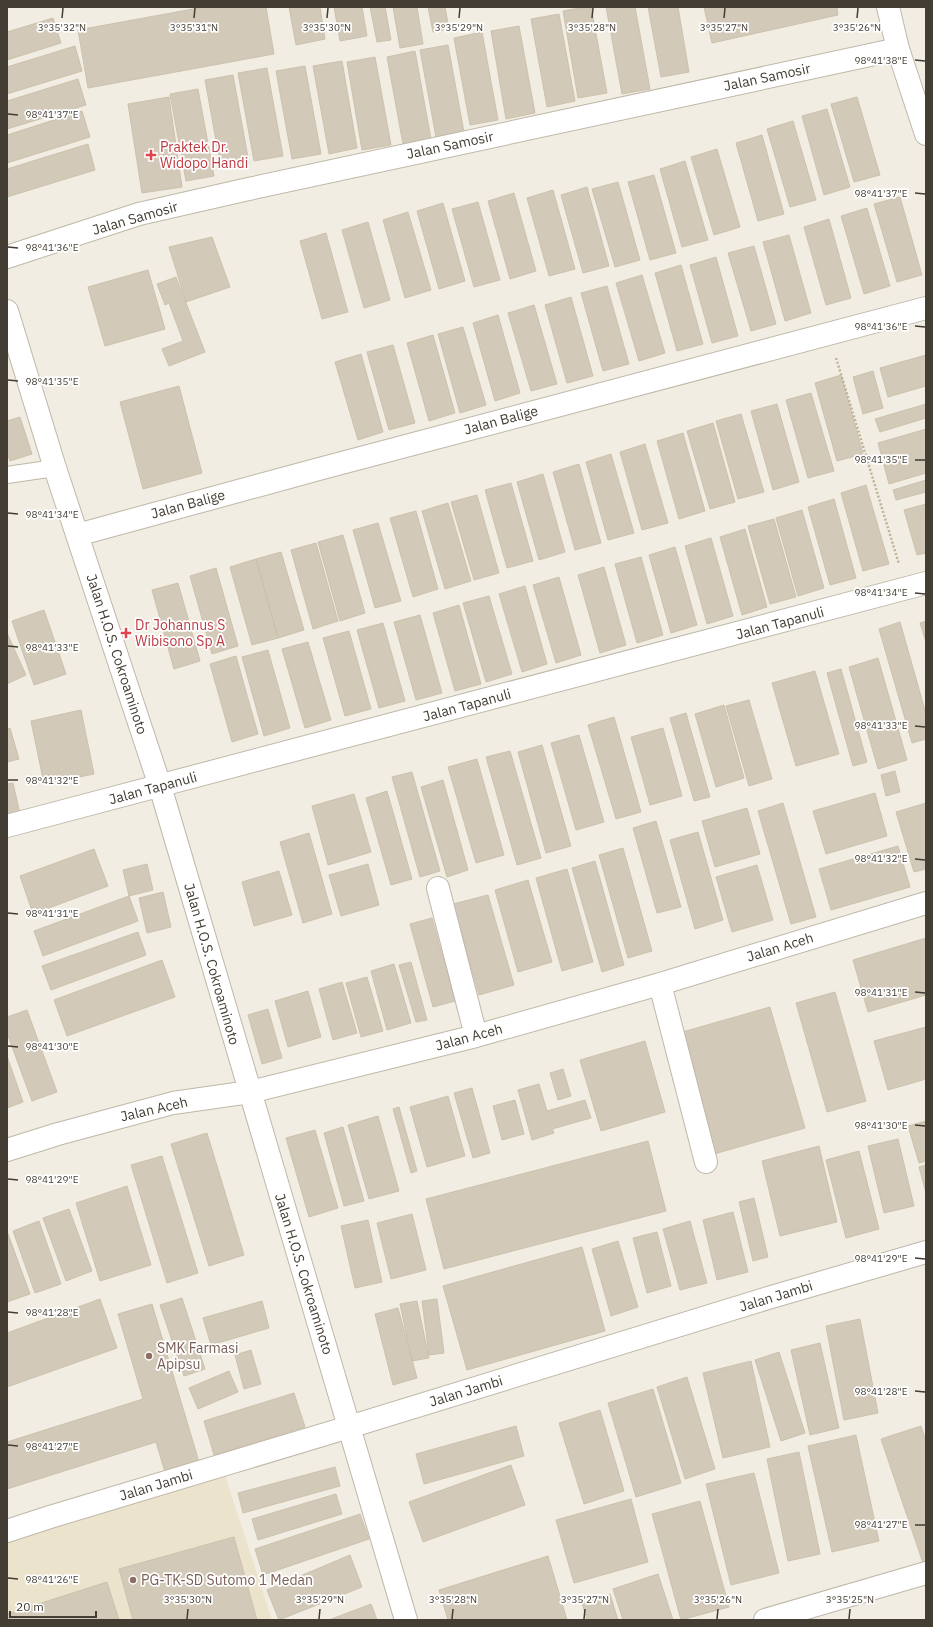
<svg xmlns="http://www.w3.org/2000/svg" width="933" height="1627" font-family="'IBM Plex Sans',sans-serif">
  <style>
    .education { fill: #ebe3cc }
    .building { fill: #d3c9b8; stroke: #cdc1ac }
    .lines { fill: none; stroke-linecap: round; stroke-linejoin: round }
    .service-casing { stroke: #bfb8a8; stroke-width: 18 }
    .minor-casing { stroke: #bfb8a8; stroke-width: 24 }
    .tertiary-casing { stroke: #bfb8a8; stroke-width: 24 }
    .path { stroke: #beb297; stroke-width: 2.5; stroke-dasharray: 2 2; stroke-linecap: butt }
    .service { stroke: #fff; stroke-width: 16 }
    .minor { stroke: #fff; stroke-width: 22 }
    .tertiary { stroke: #fff; stroke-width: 22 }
    .ticks { fill: none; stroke: #433d33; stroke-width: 1.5 }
    .health-dot { fill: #e0444e; stroke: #fff; stroke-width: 1.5 }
    .education-dot { fill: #8d6e63; stroke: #fff; stroke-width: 1.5 }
    .labels { text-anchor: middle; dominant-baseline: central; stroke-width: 3.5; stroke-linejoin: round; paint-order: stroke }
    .street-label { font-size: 14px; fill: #433d33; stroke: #fff }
    .health-label { font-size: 14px; fill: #be3a42; stroke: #fff; text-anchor: start }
    .education-label { font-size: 14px; fill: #785e54; stroke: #fff; text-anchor: start }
    .ticks-label { font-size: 10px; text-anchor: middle; fill: #433d33; stroke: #fff; stroke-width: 3.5; stroke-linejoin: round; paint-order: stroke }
  </style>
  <rect width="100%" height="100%" fill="#f1ede3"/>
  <path class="education" d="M225,1475l47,145h-265v-81z"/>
  <path class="building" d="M204,7h62l8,47 -186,34 -10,-58z
    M289,7h31l5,32 -29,6z
    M334,7h28l5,29 -27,5z
    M370,7h15l6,33 -14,2z
    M393,7h24l6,37 -23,4z
    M428,7h17l4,22 -16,3z
    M585,7h6l16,86 -29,5 -15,-87z
    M606,7h29l15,82 -28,5z
    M648,7h30l11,65 -28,5z
    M704,7h133l1,8 -126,28z
    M559,14l16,87 -28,6 -16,-88z
    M53,18l8,25 -54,17v-28z
    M519,26l16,87 -29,6 -15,-88z
    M482,32l16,88 -28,5 -16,-87z
    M448,45l16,87 -28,5 -16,-87z
    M75,46l7,25 -75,23v-27z
    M415,51l16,88 -28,5 -16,-87z
    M375,57l16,88 -29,5 -15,-88z
    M342,61l15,87 -28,6 -16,-88z
    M305,66l16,88 -29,5 -16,-88z
    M267,68l16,88 -29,5 -16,-88z
    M233,75l16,88 -28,5 -16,-88z
    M78,79l8,26 -79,24v-28z
    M198,89l16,87 -28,5 -16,-87z
    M169,97l13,90 -40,6 -14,-89z
    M857,97l23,78 -26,7 -23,-78z
    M827,109l23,78 -26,8 -22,-79z
    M82,111l8,26 -83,26v-28z
    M793,121l23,79 -26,7 -23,-78z
    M762,135l22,79 -26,7 -22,-78z
    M88,144l7,26 -88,27v-28z
    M717,149l23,78 -26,8 -23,-78z
    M685,161l23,79 -26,7 -22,-78z
    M654,175l22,78 -26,7 -22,-78z
    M618,182l22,78 -25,7 -23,-78z
    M587,187l22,79 -26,7 -22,-78z
    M553,190l22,79 -26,7 -22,-78z
    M514,193l22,78 -26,8 -22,-78z
    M900,197l22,78 -25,7 -23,-78z
    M478,202l22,78 -26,7 -22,-78z
    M443,203l22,78 -26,8 -22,-78z
    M867,208l23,78 -26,8 -23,-78z
    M408,212l23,78 -26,8 -22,-78z
    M829,219l22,79 -25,7 -22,-78z
    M368,222l22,78 -26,8 -22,-78z
    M326,233l22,79 -26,7 -22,-78z
    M789,235l22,78 -26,8 -22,-79z
    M212,237l18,50 -44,15 -17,-55z
    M754,246l22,78 -25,7 -23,-78z
    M716,257l22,79 -26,7 -22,-78z
    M681,265l22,79 -26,7 -22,-78z
    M148,270l17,59 -60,17 -17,-59z
    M642,275l23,78 -26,8 -23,-78z
    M176,277l29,75 -36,14 -7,-17 21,-8 -14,-38 -4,2 -8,-21z
    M607,286l22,78 -26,7 -22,-78z
    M571,297l22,79 -26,7 -22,-78z
    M534,305l23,79 -26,7 -23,-78z
    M498,315l22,78 -25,8 -22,-78z
    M463,327l23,78 -26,8 -22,-79z
    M433,335l22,78 -26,8 -22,-78z
    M393,345l22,78 -26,7 -22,-78z
    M361,354l22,78 -25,8 -23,-78z
    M926,355v31l-38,11 -8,-29z
    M873,371l10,37 -20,6 -10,-37z
    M841,375l22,79 -26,7 -22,-78z
    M179,386l23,87 -59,16 -23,-87z
    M811,393l23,78 -26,7 -22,-78z
    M777,404l22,78 -26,8 -22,-79z
    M926,404v14l-46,14 -5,-13z
    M741,414l23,78 -26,7 -22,-78z
    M20,417l12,37 -22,7 -3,-8v-32z
    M713,423l22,79 -25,7 -23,-78z
    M926,429v44l-37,11 -11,-41z
    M683,433l22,78 -26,8 -22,-78z
    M645,444l23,79 -26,7 -22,-78z
    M611,454l23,79 -26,7 -22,-78z
    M579,464l22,79 -26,7 -22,-78z
    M543,474l22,78 -26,8 -22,-78z
    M926,480v12l-30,8 -3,-10z
    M511,483l22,78 -26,7 -22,-78z
    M866,485l23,79 -26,7 -22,-78z
    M477,495l22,78 -25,7 -23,-78z
    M834,499l22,79 -26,7 -22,-78z
    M448,503l23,78 -26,8 -23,-78z
    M926,504v49l-9,2 -13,-45z
    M802,510l22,78 -26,8 -22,-78z
    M416,511l22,78 -25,8 -23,-79z
    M774,519l22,78 -26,7 -22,-78z
    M378,523l23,78 -26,7 -22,-78z
    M745,529l22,78 -25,8 -22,-78z
    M343,535l22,78 -25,8 -22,-79z
    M711,538l22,78 -26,8 -22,-78z
    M316,543l22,78 -25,8 -22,-79z
    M675,547l22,78 -26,8 -22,-78z
    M281,552l23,78 -26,8 -22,-79z
    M641,557l22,78 -26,8 -22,-79z
    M256,559l22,79 -26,7 -22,-78z
    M604,567l22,78 -26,8 -22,-78z
    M216,568l22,78 -26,8 -22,-78z
    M559,577l22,78 -25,8 -23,-78z
    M178,583l22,78 -26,8 -22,-79z
    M525,586l22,78 -25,8 -23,-78z
    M489,596l23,78 -26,8 -23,-79z
    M459,605l22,79 -26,7 -22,-78z
    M44,610l22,64 -32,11 -22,-64z
    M420,615l22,78 -26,7 -22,-78z
    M926,621v21l-6,-19z
    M900,622l26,92v25l-14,4 -33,-114z
    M383,623l22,78 -26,7 -22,-78z
    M349,631l22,78 -26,7 -22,-78z
    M7,633l19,42 -19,9z
    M308,642l23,78 -26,8 -23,-79z
    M268,650l22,78 -26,8 -22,-79z
    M236,656l22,78 -26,8 -22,-78z
    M878,658l29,102 -29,9 -29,-102z
    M841,669l26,93 -14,4 -26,-93z
    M815,671l24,83 -43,12 -24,-83z
    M749,700l23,79 -23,7 -23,-80z
    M724,705l20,73 -28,9 -21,-73z
    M81,710l13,64 -50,10 -13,-63z
    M686,713l24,84 -16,4 -24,-83z
    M614,717l27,95 -25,7 -28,-94z
    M10,728l9,31 -12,3v-33z
    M663,728l19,68 -32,9 -19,-68z
    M579,735l25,87 -28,8 -25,-87z
    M542,745l29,101 -25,7 -28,-101z
    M510,751l31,107 -24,7 -31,-108z
    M477,759l27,96 -28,8 -28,-96z
    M895,771l5,21 -14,4 -5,-21z
    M412,772l28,99 -20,6 -28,-100z
    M443,780l25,90 -21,7 -26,-90z
    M13,783l7,31 -13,4v-34z
    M387,791l25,88 -21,6 -25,-87z
    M875,793l12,43 -61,18 -13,-43z
    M354,794l17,58 -43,13 -16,-59z
    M783,803l33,114 -25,7 -33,-113z
    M926,803v66l-12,3 -18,-60z
    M747,808l13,46 -45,13 -13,-46z
    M656,821l25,86 -24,6 -24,-85z
    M698,832l25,88 -28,9 -25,-89z
    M309,833l23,81 -29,9 -23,-81z
    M898,846l12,41 -79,23 -12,-41z
    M623,848l29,103 -24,7 -29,-103z
    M94,849l14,37 -75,28 -13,-38z
    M595,861l29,104 -22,7 -30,-104z
    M147,864l6,26 -24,6 -6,-26z
    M368,864l11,41 -38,11 -12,-41z
    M757,865l16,55 -41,12 -16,-55z
    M567,869l26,93 -31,9 -26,-93z
    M279,871l13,44 -38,11 -12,-44z
    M528,880l24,82 -34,10 -23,-82z
    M163,892l8,35 -24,6 -8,-35z
    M488,895l26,90 -35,10 -26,-91z
    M129,896l9,25 -95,35 -9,-25z
    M432,918l23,83 -22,6 -23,-83z
    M138,932l8,23 -95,35 -9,-24z
    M926,938v57l-58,17 -15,-52z
    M162,960l13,37 -108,39 -13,-36z
    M411,962l16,58 -11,2 -17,-57z
    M394,964l17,59 -24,7 -16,-59z
    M367,977l16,54 -22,6 -15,-54z
    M342,982l15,51 -24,7 -14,-51z
    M308,991l13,46 -33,10 -13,-46z
    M835,992l31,109 -39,11 -31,-109z
    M770,1007l35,121 -91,26 -35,-121z
    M268,1009l14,49 -20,6 -14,-49z
    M27,1010l30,82 -25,9 -25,-68v-16z
    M926,1027v52l-38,11 -14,-49z
    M645,1041l20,71 -64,19 -21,-71z
    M7,1056l16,46 -16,6z
    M563,1069l8,27 -13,4 -8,-27z
    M539,1084l8,27 38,-11 6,18 -39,11 2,4 -22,7 -14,-50z
    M472,1088l18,65 -17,5 -19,-65z
    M448,1096l17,60 -38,11 -17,-60z
    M515,1100l9,34 -22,6 -9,-34z
    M399,1107l18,64 -6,2 -18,-64z
    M378,1116l21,75 -30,8 -21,-74z
    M926,1121v40l-7,2 -11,-37z
    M343,1127l21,74 -20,5 -20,-73z
    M315,1130l23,78 -29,9 -23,-79z
    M207,1133l37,122 -35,11 -38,-122z
    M898,1139l16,67 -30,7 -16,-67z
    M648,1141l18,70 -222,58 -18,-70z
    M819,1146l18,76 -57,14 -18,-75z
    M859,1151l20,78 -33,9 -20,-78z
    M162,1156l36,117 -31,10 -36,-118z
    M926,1165v28l-7,-26z
    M127,1186l24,79 -51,16 -24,-78z
    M754,1198l14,59 -15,4 -14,-59z
    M69,1209l23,62 -26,10 -23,-63z
    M733,1212l15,60 -31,8 -14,-60z
    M412,1214l14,56 -35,9 -14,-56z
    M368,1220l14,62 -27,6 -14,-62z
    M39,1221l22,63 -26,9 -22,-62z
    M690,1221l17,62 -27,7 -17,-61z
    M7,1231l23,63 -23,8z
    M657,1232l14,54 -24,7 -14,-55z
    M618,1241l20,66 -27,9 -19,-67z
    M582,1247l23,84 -138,39 -24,-84z
    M182,1298l23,71 -21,7 -24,-71z
    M100,1299l17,49 -110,39v-54z
    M437,1299l7,54 -15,2 -7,-54z
    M262,1301l7,27 -58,17 -8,-27z
    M417,1301l12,57 -17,3 -12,-57z
    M152,1304l47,158 -34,10 -9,-30 -149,47v-47l136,-43 -25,-85z
    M398,1308l19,70 -24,7 -18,-71z
    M860,1319l18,94 -34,7 -18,-94z
    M820,1343l19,85 -29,7 -19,-85z
    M251,1350l10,34 -17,5 -9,-34z
    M779,1352l26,81 -24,8 -26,-81z
    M751,1361l19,86 -47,11 -20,-85z
    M229,1371l9,21 -40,17 -9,-21z
    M687,1377l28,92 -30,10 -28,-92z
    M653,1389l28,94 -45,14 -28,-94z
    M294,1393l11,34 -91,28 -10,-34z
    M600,1410l24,81 -40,13 -25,-81z
    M516,1426l8,30 -100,28 -8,-30z
    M921,1426l5,15v128h-1l-44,-130z
    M856,1435l23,106 -47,11 -24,-106z
    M799,1452l21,102 -32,7 -21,-102z
    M511,1465l14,40 -102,37 -14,-40z
    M335,1467l5,19 -97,27 -5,-20z
    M754,1473l25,100 -48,12 -25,-101z
    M336,1494l6,20 -84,26 -6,-21z
    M631,1499l17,63 -74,21 -18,-63z
    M700,1501l29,106 -48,13 -29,-106z
    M360,1514l9,25 -106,36 -8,-26z
    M234,1537l23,83h-124l-14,-51z
    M350,1555l12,32 -83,33 -12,-30z
    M548,1556l19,64h-119l-9,-30z
    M658,1574l15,46h-50l-10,-31z
    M107,1582l12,38h-112v-6z
    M610,1594l8,26h-31l-5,-17z
    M371,1604l6,16h-48z"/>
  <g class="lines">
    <g class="service-casing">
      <path id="service" d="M7,475l48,-7"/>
    </g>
    <g class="minor-casing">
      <path id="minor" d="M7,257l132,-43 105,-24 654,-141
        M7,311l48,157 105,318 246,834
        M77,535l242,-66 607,-161
        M7,826l919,-243
        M438,888l38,148
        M660,984l46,178
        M7,1150l51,-16 115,-31 77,-11 226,-56 184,-52 266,-81
        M7,1531l43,-14 299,-90 419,-129 158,-46
        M765,1620l161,-47"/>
    </g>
    <g class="tertiary-casing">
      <path id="tertiary" d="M888,7l10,42 28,85"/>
    </g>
    <path class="path" d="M836,358l63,206"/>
    <use href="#service" class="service"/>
    <use href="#minor" class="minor"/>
    <use href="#tertiary" class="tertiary"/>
  </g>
  <path class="ticks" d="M62,18l1,-10M194,18l1,-10M327,18l1,-10M459,18l1,-10M592,18l1,-10M724,18l1,-10M857,18l1,-10M915,60l10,1M8,114l10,1M915,193l10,1M8,247l10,1M915,326l10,1M8,380l10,1M915,460h10M8,513l10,1M915,593l10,1M8,646l10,1M915,726l10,1M8,780h10M915,859l10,1M8,913l10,1M915,992l10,1M8,1046l10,1M915,1125l10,1M8,1179l10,1M915,1258l10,1M8,1312l10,1M915,1391l10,1M8,1445l10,1M915,1525h10M8,1578l10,1M187,1619l1,-10M319,1619l1,-10M452,1619l1,-10M584,1619l1,-10M717,1619l1,-10M849,1619l1,-10"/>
  <g class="health-dot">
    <path d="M149 149h4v4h4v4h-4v4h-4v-4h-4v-4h4z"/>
    <path d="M124 627h4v4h4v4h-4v4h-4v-4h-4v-4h4z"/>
  </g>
  <g class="education-dot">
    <circle cx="149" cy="1356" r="4"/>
    <circle cx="133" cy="1580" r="4"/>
  </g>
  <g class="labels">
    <g class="street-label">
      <text transform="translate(767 77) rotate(-12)">Jalan Samosir</text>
      <text transform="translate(450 145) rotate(-12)">Jalan Samosir</text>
      <text transform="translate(135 218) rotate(-16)">Jalan Samosir</text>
      <text transform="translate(501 420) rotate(-15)">Jalan Balige</text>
      <text transform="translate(188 504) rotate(-15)">Jalan Balige</text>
      <text transform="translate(780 623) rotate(-15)">Jalan Tapanuli</text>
      <text transform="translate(117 654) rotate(72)">Jalan H.O.S. Cokroaminoto</text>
      <text transform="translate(467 705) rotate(-15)">Jalan Tapanuli</text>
      <text transform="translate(153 788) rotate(-15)">Jalan Tapanuli</text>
      <text transform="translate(780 947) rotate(-17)">Jalan Aceh</text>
      <text transform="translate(212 964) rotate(74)">Jalan H.O.S. Cokroaminoto</text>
      <text transform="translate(469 1037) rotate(-15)">Jalan Aceh</text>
      <text transform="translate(154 1109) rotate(-13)">Jalan Aceh</text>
      <text transform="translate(304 1274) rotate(73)">Jalan H.O.S. Cokroaminoto</text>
      <text transform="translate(776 1296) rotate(-17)">Jalan Jambi</text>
      <text transform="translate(466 1391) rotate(-17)">Jalan Jambi</text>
      <text transform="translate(156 1485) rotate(-17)">Jalan Jambi</text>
    </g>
    <g class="health-label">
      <text x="160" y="147">Praktek Dr.<tspan x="160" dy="16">Widopo Handi</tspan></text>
      <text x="135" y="625">Dr Johannus S<tspan x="135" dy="16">Wibisono Sp A</tspan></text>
    </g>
    <g class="education-label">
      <text x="157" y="1348">SMK Farmasi<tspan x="157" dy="16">Apipsu</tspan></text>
      <text x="141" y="1580">PG-TK-SD Sutomo 1 Medan</text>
    </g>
  </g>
  <g class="ticks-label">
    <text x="62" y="31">3°35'32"N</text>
    <text x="194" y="31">3°35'31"N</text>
    <text x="327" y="31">3°35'30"N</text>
    <text x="459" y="31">3°35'29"N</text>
    <text x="592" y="31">3°35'28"N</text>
    <text x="724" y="31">3°35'27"N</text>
    <text x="857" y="31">3°35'26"N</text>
    <text x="881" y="64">98°41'38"E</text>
    <text x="52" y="118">98°41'37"E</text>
    <text x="881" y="197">98°41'37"E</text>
    <text x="52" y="251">98°41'36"E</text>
    <text x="881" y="330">98°41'36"E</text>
    <text x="52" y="385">98°41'35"E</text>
    <text x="881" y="463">98°41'35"E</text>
    <text x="52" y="518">98°41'34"E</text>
    <text x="881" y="596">98°41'34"E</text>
    <text x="52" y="651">98°41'33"E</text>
    <text x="881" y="729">98°41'33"E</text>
    <text x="52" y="784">98°41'32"E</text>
    <text x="881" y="862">98°41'32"E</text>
    <text x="52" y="917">98°41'31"E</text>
    <text x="881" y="996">98°41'31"E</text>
    <text x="52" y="1050">98°41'30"E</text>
    <text x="881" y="1129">98°41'30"E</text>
    <text x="52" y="1183">98°41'29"E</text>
    <text x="881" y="1262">98°41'29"E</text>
    <text x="52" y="1316">98°41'28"E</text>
    <text x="881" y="1395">98°41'28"E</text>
    <text x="52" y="1450">98°41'27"E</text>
    <text x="881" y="1528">98°41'27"E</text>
    <text x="52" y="1583">98°41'26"E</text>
    <text x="188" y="1603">3°35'30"N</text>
    <text x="320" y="1603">3°35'29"N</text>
    <text x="453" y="1603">3°35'28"N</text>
    <text x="585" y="1603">3°35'27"N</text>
    <text x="718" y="1603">3°35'26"N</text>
    <text x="850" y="1603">3°35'25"N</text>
  </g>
  <rect width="933" height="1627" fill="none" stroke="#433d33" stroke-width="16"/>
  <path d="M10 1611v6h86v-6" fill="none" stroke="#433d33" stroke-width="2"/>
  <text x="16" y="1611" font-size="12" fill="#433d33" stroke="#ffffff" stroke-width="3" paint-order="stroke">20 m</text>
</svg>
